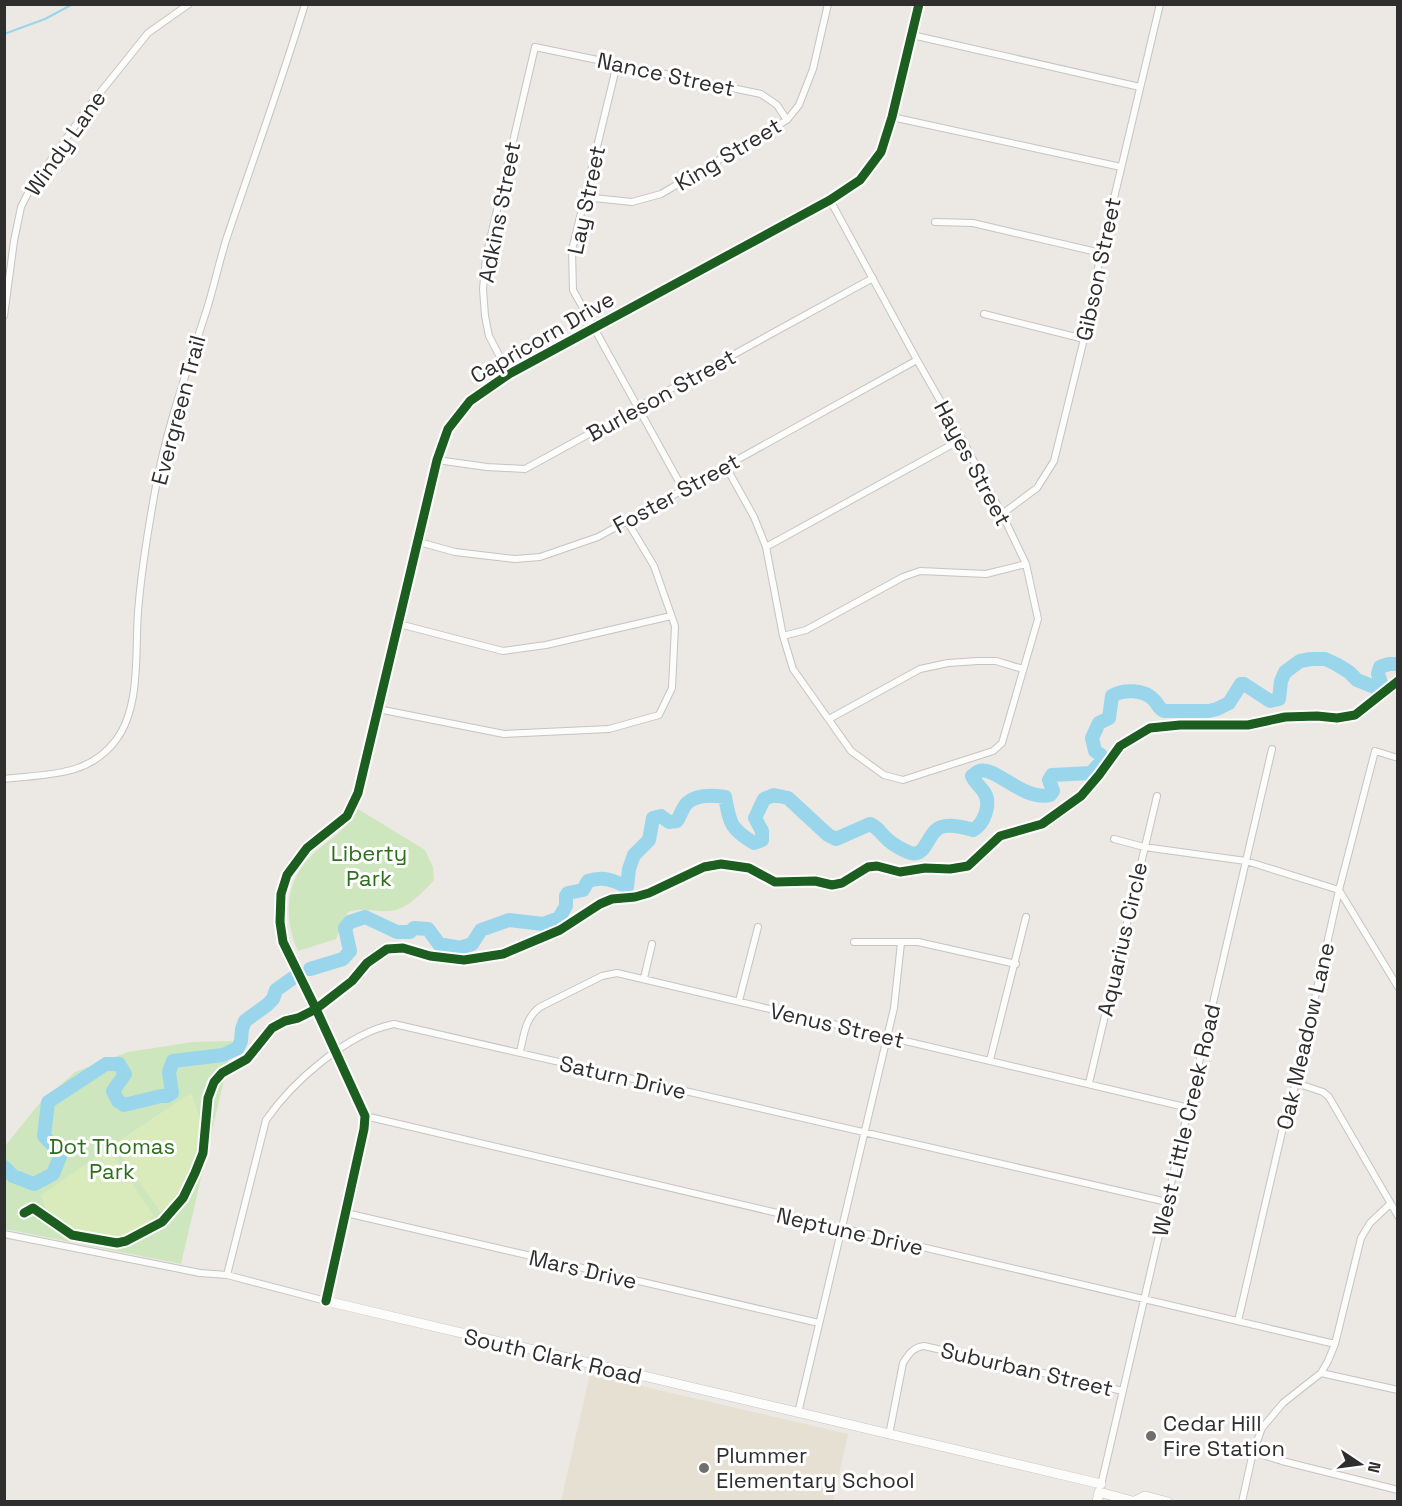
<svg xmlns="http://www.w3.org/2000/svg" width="1402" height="1506" font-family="'Space Grotesk',sans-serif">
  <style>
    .education { fill: #e6e0d3 }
    .green { fill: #cee6be }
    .pitch { fill: #d9eabb }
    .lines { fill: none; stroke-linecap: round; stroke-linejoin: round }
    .stream { stroke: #99d6ec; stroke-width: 2 }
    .river { stroke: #99d6ec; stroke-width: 14 }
    .street-casing { stroke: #c5c4c5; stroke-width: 8 }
    .secondary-casing { stroke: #c5c4c5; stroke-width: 10 }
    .street { stroke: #fcfcfb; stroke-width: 6 }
    .secondary { stroke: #fcfcfb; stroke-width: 9 }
    .cycleway-casing { stroke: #fff; stroke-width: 13 }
    .cycleway { stroke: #1b5e20; stroke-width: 9 }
    .poi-dot { fill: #706f6e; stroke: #fff; stroke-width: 2 }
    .labels { text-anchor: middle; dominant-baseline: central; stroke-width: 6; stroke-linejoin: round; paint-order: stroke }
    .street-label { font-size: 22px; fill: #2e2e2e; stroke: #fff }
    .park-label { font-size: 22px; fill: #2c6e1b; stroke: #fff }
    .poi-label { font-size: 22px; fill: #2e2e2e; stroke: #fff; text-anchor: start }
  </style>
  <rect width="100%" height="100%" fill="#ece8e4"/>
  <path class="education" d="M590,1374l258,60 -15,67h-272z"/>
  <path class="green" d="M358,809l67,41 8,17 1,13c-9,10 -24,26 -38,30 -15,4 -31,-4 -48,2l-12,27 -38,12c-15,-33 -13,-70 14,-96 19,-18 31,-21 46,-46z
    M233,1041l-52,223 -176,-35v-83l33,-41 37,-33 53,-20 65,-10z"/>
  <path class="pitch" d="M191,1093c3,8 8,18 8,27 2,31 -16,68 -34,92h-5l-44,-64 1,-6z
    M105,1151l7,2 41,62 -4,11c-13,5 -27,12 -41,12 -20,1 -49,-7 -60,-25 -3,-5 -5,-12 -7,-18z"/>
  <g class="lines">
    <path class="stream" d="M4,34l41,-15 28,-15"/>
    <path class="river" d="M310,969l33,-10 7,-8 -5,-23 5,-6 15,-5 32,15h13l4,-4 14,1 11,15 21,4 12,-4 9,-14 28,-10 34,4 16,-6 7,-12v-10l2,-3 15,-3 5,-9c15,-5 25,-1 39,6l2,-18 5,-14 15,-15 4,-22 8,-2 8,6 8,-1c3,-5 6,-14 10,-18 10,-9 26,-8 38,-6 5,26 5,32 29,46l8,-3v-9l-7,-13 9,-19 10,-4 14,3 40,37 8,4 34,-15c9,4 10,9 17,15 5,5 17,12 24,14 16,4 16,-21 30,-26 9,-3 22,0 32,3 11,-6 19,-26 11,-38 -4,-6 -9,-9 -12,-16 2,-1 5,-5 8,-5 15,-5 43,30 70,24l3,-4 -4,-11 3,-5 39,-2 10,-11v-7l-6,-4 -3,-13 7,-15 10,-5 3,-22c11,-7 32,-7 42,4 4,4 4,8 10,11h45l8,-2 12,-6 12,-19h3l26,17 9,-2 2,-18 4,-9 15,-11 11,-2h14l11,5 13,8 8,8 15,6 9,-3 -3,-9 2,-7 9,-3h9
      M4,1167l9,9 21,8 19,-10 8,-20 -17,-18 4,-34 58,-38h13l6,10 -12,17 5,10 6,4 37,-9h6l5,-3 -3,-21 4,-11 50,-6 15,-7 3,-7 1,-12 3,-8 22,-16 6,-6 3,-9 17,-12"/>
    <g class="street-casing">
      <path id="street" d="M912,35l228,52
        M617,64l-45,186 1,40 110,199
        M892,117l229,50
        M584,197l48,5 29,-8 126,-74 12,-15 14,-36 15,-65
        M935,222l38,1 128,30
        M984,314l100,25
        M4,316l10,-75 7,-34 8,-16 58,-82 61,-76 41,-29
        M509,374l-20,-38 -4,-20 -2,-27 3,-32 49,-210 226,47 16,11 10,15
        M437,460l50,7 38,2 348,-191
        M725,465l29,52 12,30 17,89 10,33 58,82 33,24 19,5 90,-29 9,-8 36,-124 -12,-55 -24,-50 -40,-75 -45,-79 -87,-160
        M1002,514l35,-26 17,-27 30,-122 17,-86 59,-249
        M419,542l36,10 60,7 25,-2 58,-20 319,-177
        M766,547l196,-108
        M399,624l104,27 43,-6 125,-29
        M783,636l23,-6 97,-53 17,-6 66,3 40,-10
        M378,709l126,25 105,-5 50,-14 13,-27 3,-62 -21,-60 -27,-45
        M829,719l91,-50 28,-6 30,-2h18l27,8
        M4,779c42,-5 85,-2 112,-39 25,-33 19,-89 22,-128 3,-40 10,-82 17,-121 11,-62 32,-120 51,-179 8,-25 13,-50 21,-75 26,-77 54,-154 78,-233
        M1114,839l30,8 102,14 93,29 59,97
        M854,942h64l98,22
        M644,978l8,-34
        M739,1001l19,-74
        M520,1052c4,-17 5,-34 20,-45l62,-31 15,-3 572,135
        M990,1060l36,-143
        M1089,1083l68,-287
        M1296,1083l27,9 6,5 69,119
        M365,1116l970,228
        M346,1213l473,110
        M4,1234l196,39 27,2 99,26
        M227,1275l39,-155c27,-39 82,-87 128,-96l773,178
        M1238,1321l47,-202 11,-36 43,-193 36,-139 23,7
        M1321,1373l77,17
        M798,1413l96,-405 7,-65
        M889,1435l14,-72c5,-8 10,-16 21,-17l199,45
        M1253,1452l29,9 116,29
        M1101,1485l171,-736
        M1242,1502l11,-50 9,-24 21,-25 38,-30 7,-12 7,-17 26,-106 9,-15 20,-19"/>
    </g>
    <g class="secondary-casing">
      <path id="secondary" d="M919,4l-27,113 -11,35 -21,28 -30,20 -321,174 -39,27 -22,28 -11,31 -79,333 -11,23 -40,32 -20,27 -6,19 -1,28 3,20 33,67 49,107 -1,13 -38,172 775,183
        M1135,1501l10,-5 23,6
        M1097,1502l2,-10 37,10"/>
    </g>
    <use href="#street" class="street"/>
    <use href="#secondary" class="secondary"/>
    <g class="cycleway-casing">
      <path id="cycleway" d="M24,1213l9,-5 39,27 45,8 9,-2 36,-19 21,-24 12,-25 8,-20 5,-55 6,-16 8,-9 25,-14 25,-31 13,-7 13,-3 18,-9 36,-28 15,-18 20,-14 16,-1 27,8 34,4 39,-6 57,-24 40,-26 12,-5 23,-2 14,-4 55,-26 17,-3 28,4 26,14 40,-1 17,4 10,-2 26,-16 9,-1 23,6 25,-4 25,1 18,-3 32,-30 42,-12 39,-28 18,-21 21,-29 30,-18 30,-3h68l37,-8 32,-1 20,2 18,-3 43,-34
        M326,1301l38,-172 1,-13 -49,-107 -33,-67 -3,-20 1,-28 6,-19 20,-27 40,-32 11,-23 79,-333 11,-31 22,-28 39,-27 321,-174 30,-20 21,-28 11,-35 27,-113"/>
    </g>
    <use href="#cycleway" class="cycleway"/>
  </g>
  <g class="poi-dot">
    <circle cx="1151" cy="1436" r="6"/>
    <circle cx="704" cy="1468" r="6"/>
  </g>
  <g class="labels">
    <g class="street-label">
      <text transform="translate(666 74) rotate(12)">Nance Street</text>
      <text transform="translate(65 143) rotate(-55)">Windy Lane</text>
      <text transform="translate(728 154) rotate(-31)">King Street</text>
      <text transform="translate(586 200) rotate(-78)">Lay Street</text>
      <text transform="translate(499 212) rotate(-79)">Adkins Street</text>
      <text transform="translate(1098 269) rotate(-78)">Gibson Street</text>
      <text transform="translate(542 337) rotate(-30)">Capricorn Drive</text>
      <text transform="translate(661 395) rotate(-29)">Burleson Street</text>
      <text transform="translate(178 410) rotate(-75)">Evergreen Trail</text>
      <text transform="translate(973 463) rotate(62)">Hayes Street</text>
      <text transform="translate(676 493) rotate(-29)">Foster Street</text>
      <text transform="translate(1122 939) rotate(-77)">Aquarius Circle</text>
      <text transform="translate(837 1025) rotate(13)">Venus Street</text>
      <text transform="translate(1305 1036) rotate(-77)">Oak Meadow Lane</text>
      <text transform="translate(623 1077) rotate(13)">Saturn Drive</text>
      <text transform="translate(1186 1120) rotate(-77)">West Little Creek Road</text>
      <text transform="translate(850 1231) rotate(13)">Neptune Drive</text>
      <text transform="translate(583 1269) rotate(13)">Mars Drive</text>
      <text transform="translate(553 1356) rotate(13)">South Clark Road</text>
      <text transform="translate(1027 1369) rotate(13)">Suburban Street</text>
    </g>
    <g class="park-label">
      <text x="369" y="853">Liberty<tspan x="369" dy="25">Park</tspan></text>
      <text x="112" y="1146">Dot Thomas<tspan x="112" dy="25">Park</tspan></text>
    </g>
    <g class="poi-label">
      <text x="1163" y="1423">Cedar Hill<tspan x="1163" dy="25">Fire Station</tspan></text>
      <text x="716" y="1455">Plummer<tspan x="716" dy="25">Elementary School</tspan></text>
    </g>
  </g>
  <rect width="1402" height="1506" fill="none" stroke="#2e2e2e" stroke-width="12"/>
  <g transform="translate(1360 1464) rotate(103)" stroke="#ffffff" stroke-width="4.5" paint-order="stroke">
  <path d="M0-4.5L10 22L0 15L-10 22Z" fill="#2e2e2e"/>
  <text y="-9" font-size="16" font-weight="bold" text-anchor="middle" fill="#2e2e2e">N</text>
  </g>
</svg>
